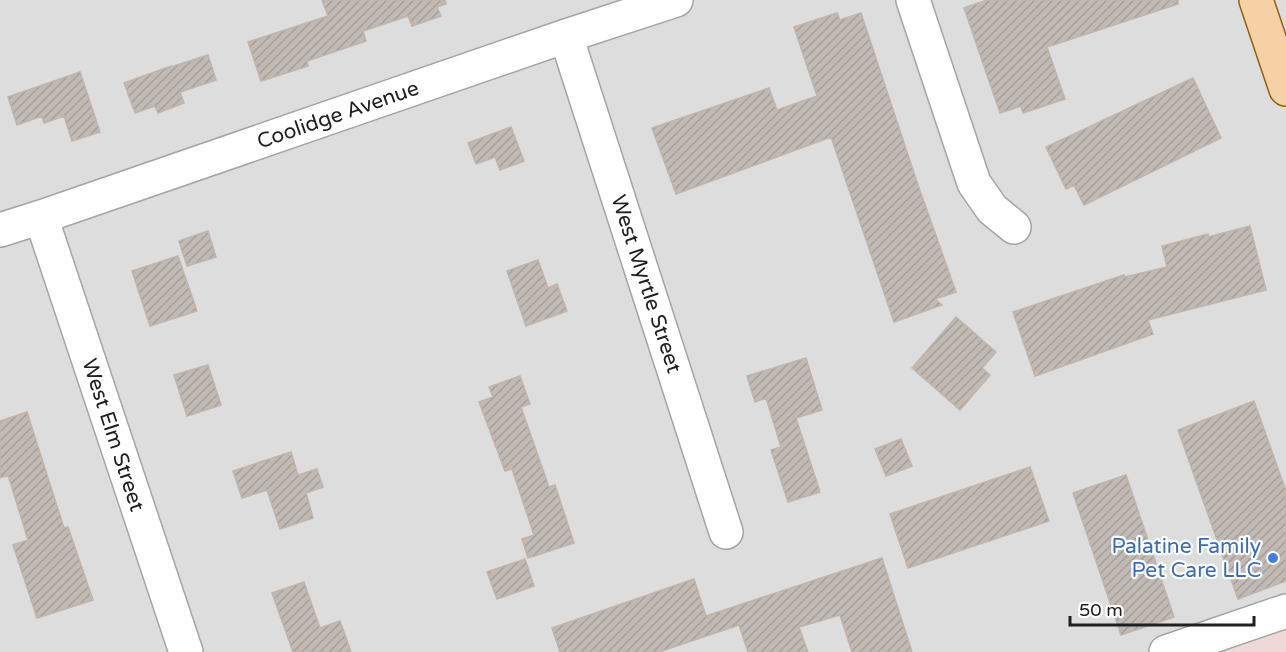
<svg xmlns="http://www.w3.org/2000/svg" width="1286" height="652" font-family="'Varela Round',sans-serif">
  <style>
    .residential { fill: #dedddd }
    .commercial { fill: #efd8d8 }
    .building { fill: url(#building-hatch); stroke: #c1b4aa; stroke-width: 1.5 }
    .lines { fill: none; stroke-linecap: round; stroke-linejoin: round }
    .minor-casing { stroke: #a4a4a4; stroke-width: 36 }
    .major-casing { stroke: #92610a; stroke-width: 36 }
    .minor { stroke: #fff; stroke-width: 33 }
    .major { stroke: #f6d1a6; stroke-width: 33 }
    .shop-dot { fill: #3f7fe0; stroke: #fff; stroke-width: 2 }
    .labels { text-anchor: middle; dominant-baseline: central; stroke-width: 4.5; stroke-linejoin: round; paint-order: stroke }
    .street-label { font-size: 21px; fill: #202020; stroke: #fff }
    .shop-label { font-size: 21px; fill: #366cbe; stroke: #fff; text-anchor: end }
  </style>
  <defs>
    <pattern id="building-hatch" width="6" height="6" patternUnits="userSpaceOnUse" patternTransform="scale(1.5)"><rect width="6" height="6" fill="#c0b9b4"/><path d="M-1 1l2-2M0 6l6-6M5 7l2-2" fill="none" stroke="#a59f9a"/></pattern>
  </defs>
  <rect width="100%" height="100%" fill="#f0ede7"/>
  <path class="residential" d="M0,0h1286v611l-120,41h-1166z"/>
  <path class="commercial" d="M1286,611v41h-120z"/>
  <path class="building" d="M322,0h123l1,4 -9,3 4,9 -29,10 -4,-10 -45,15 3,10 -59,20 1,5 -47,15 -13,-39 80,-26z
    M987,0h191v4l-131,43 18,52 -42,14 -2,-7 -21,7 -36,-105z
    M837,13l3,7 21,-7 57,172 38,107 -21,7 7,6 -48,17 -63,-185 -155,57 -24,-66 117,-40 8,22 40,-14 -23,-69z
    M208,55l8,25 -36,12 4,11 -26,10 -3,-7 -20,7 -11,-30 47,-17v1z
    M80,72l20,60 -28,9 -8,-25 -20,7 -2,-7 -25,9 -9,-28z
    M1193,78l28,60 -137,67 -10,-20 -8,4 -20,-42z
    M511,127l13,34 -24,9 -5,-13 -19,7 -8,-21z
    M1250,226l16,64 -118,30 5,14 -118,42 -22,-64 111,-37 1,2 42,-10 -5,-21 46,-12v3z
    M208,231l8,26 -29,9 -8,-25z
    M178,256l19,55 -47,15 -18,-55z
    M538,260l10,28 9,-4 10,27 -41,15 -19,-55z
    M956,317l40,35 -14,16 8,7 -30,35 -48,-42z
    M806,358l16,52 -26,8 24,74 -32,10 -17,-52 10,-3 -15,-49 -11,4 -8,-26z
    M208,365l13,40 -34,11 -13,-41z
    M520,376l10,28 -9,3 28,80 6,-2 19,58 -46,15 -6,-19 12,-4 -22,-66 -7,2 -26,-69 14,-5 -4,-10z
    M1254,401l32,90v90l-48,18 -60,-169z
    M27,412l37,116 4,-1 25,73 -56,18 -24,-73 15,-5 -20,-65 -8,3v-57z
    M901,439l11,27 -26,10 -11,-27z
    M291,452l7,23 19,-6 6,18 -17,6 7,25 -33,11 -13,-39 -25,8 -9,-27z
    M1030,467l19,54 -141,47 -18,-54z
    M1126,475l48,142 -53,18 -48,-142z
    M882,558l30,94h-60l-12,-37 -41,12 9,25h-60l-9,-27 -80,27h-99l-8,-24 142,-49 12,37z
    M525,559l9,27 -37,13 -10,-27z
    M304,582l16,46 20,-7 11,31h-58l-21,-59z"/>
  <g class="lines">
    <g class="minor-casing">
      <path id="minor" d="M913,0l61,183 18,26 22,18
        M566,36l160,496
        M41,217l145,435
        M0,230l41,-13 525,-181 110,-36
        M1166,652l120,-41"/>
    </g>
    <g class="major-casing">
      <path id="major" d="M1256,0l30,89"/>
    </g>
    <use href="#minor" class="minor"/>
    <use href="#major" class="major"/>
  </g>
  <circle class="shop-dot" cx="1273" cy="558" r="6"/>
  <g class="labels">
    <g class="street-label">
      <text transform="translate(338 115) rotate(-19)">Coolidge Avenue</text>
      <text transform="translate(646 284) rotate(72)">West Myrtle Street</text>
      <text transform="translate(113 435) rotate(72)">West Elm Street</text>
    </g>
    <g class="shop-label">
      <text x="1261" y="546">Palatine Family<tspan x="1261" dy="24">Pet Care LLC</tspan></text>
    </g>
  </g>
  <path d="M1070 616v9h184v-9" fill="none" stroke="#202020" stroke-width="3"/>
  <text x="1079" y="616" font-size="18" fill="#202020" stroke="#ffffff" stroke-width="4.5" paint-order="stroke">50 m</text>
</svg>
